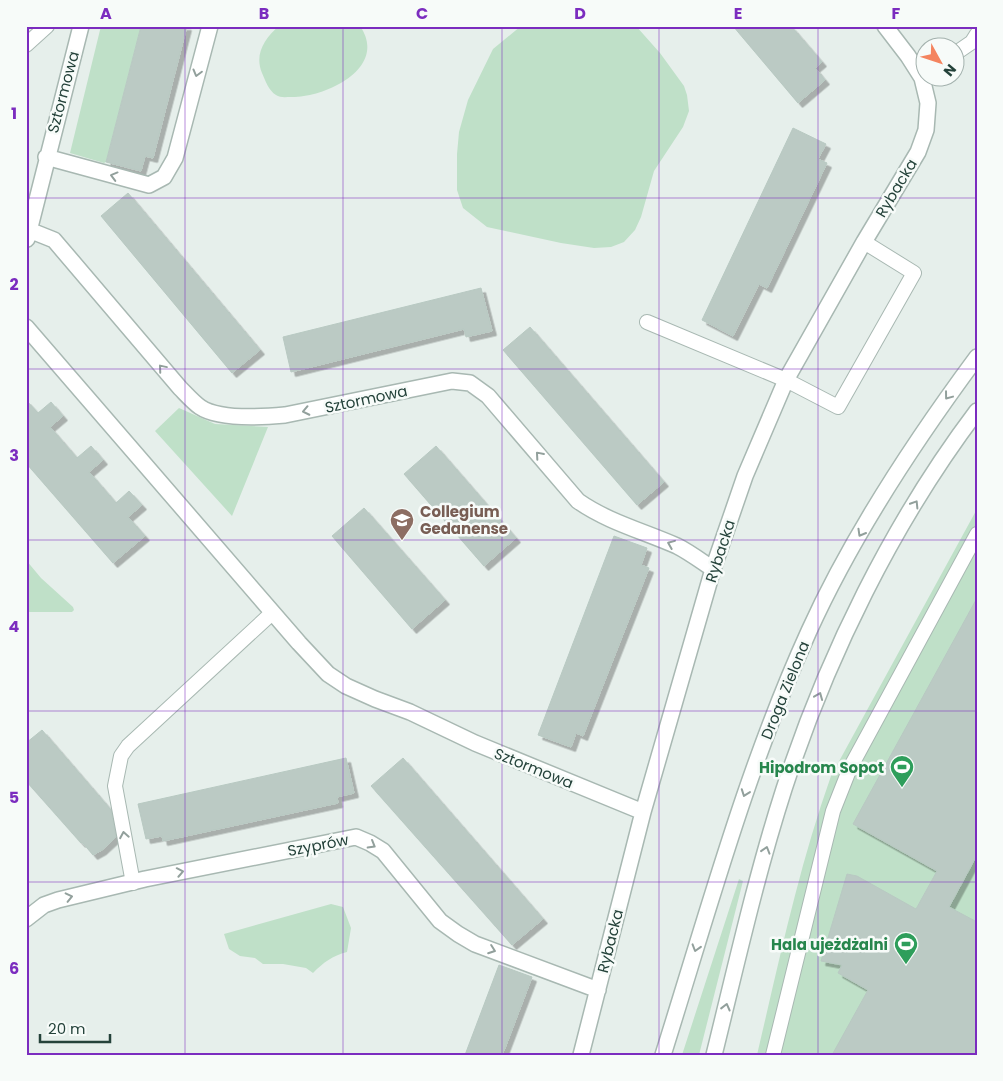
<svg xmlns="http://www.w3.org/2000/svg" width="1003" height="1081" font-family="Poppins,sans-serif">
  <style>
    .green { fill: #bfe0c8 }
    .building { fill: #bbcac4; stroke: #b8c9c2; filter: url(#shadow) }
    .lines { fill: none; stroke-linecap: round; stroke-linejoin: round }
    .service-casing { stroke: #a8b8b2; stroke-width: 16 }
    .minor-casing { stroke: #a8b8b2; stroke-width: 18 }
    .tertiary-casing { stroke: #a8b8b2; stroke-width: 18 }
    .service { stroke: #fff; stroke-width: 14 }
    .minor { stroke: #fff; stroke-width: 15 }
    .tertiary { stroke: #fff; stroke-width: 15 }
    .oneway { stroke: #92a09c }
    .grid { fill: none; stroke: #7b2cbf; stroke-width: 1; stroke-opacity: 0.55 }
    .labels { text-anchor: middle; dominant-baseline: central; stroke-width: 5; stroke-linejoin: round; paint-order: stroke }
    .street-label { font-size: 15px; fill: #24423a; stroke: #f7fbf9 }
    .education-label { font-size: 15px; font-weight: bold; fill: #785e54; stroke: #f7fbf9; text-anchor: start }
    .leisure-label { font-size: 15px; font-weight: bold; fill: #27864d; stroke: #f7fbf9; text-anchor: end }
    .neatline { fill: none; stroke: #7b2cbf; stroke-width: 2 }
    .grid-label { font-size: 16px; text-anchor: middle; font-weight: bold; fill: #7b2cbf }
  </style>
  <defs>
    <filter id="shadow"><feDropShadow dx="4.5" dy="4.5" stdDeviation="0" flood-color="#0004"/></filter>
  </defs>
  <rect width="100%" height="100%" fill="#e6efeb"/>
  <path class="green" d="M101,26h40l-35,136 -2,1 -34,-10z
    M279,26h81c29,42 -35,72 -69,71 -5,0 -11,1 -15,-2 -7,-4 -11,-15 -14,-22 -8,-19 3,-35 17,-47z
    M521,26h115l24,27 24,33 3,9 2,16 -6,16 -29,44 -13,46 -6,13 -11,12 -13,5 -17,1 -33,-5 -74,-16 -24,-19 -6,-18v-36l2,-22 9,-32 25,-51z
    M179,408l36,16 53,3 -36,89 -77,-85z
    M977,509v546h-220c22,-94 42,-189 74,-279z
    M26,560l15,18 32,29 1,3 -2,2h-46z
    M739,879l4,2 -44,174h-17z
    M331,904l12,3 8,21 -4,24c-15,4 -23,10 -34,21l-7,-5 -23,-4h-20l-8,-6 -15,-2 -11,-7 -5,-15z"/>
  <path class="building" d="M141,26h46l-34,132 -8,-2 -4,15 -35,-9z
    M733,26h58l31,36 -7,6 10,12 -27,23z
    M793,128l33,16 -8,15 9,4 -60,125 -8,-4 -26,52 -31,-16z
    M128,193l132,157 -28,23 -131,-157z
    M481,288l11,43 -26,6 -2,-8 -173,43 -8,-35z
    M530,327l134,155 -27,23 -134,-155z
    M26,400l12,13 13,-11 12,14 -13,11 27,31 14,-12 12,14 -14,12 27,31 13,-12 13,14 -14,12 17,19 -32,27 -87,-100z
    M436,446l80,92 -32,28 -80,-92z
    M364,508l81,92 -33,29 -80,-93z
    M614,536l33,12 -6,17 8,3 -66,168 -7,-3 -5,14 -33,-12z
    M977,598v257l-28,52 28,15v133h-145l36,-65 -30,-17 4,-8 -21,-4 26,-87 10,2 59,33 21,-38 -84,-47z
    M42,730l69,80 5,27 -14,13 -9,5 -11,-13 -1,1 -55,-62v-38z
    M346,758l8,35 -17,4 1,6 -175,38 -1,-5 -16,3 -8,-35z
    M403,758l140,161 -31,26 -141,-159z
    M499,965l33,12 -27,71 -3,7h-37z"/>
  <g class="lines">
    <g class="service-casing">
      <path id="service" d="M26,45l21,-19
        M956,53l16,-11 5,-8
        M647,322l139,58 52,27 76,-134 -50,-31
        M133,883l-18,-97 6,-30 7,-10 144,-133
        M773,1055l60,-244 17,-43 127,-234"/>
    </g>
    <g class="minor-casing">
      <path id="minor" d="M46,157l103,28 15,-8 11,-19 35,-132
        M29,230l25,10 126,148c6,6 13,14 20,19 19,13 63,10 85,8l167,-34 18,2 18,13 90,105c30,21 65,30 99,45 12,6 24,15 36,23
        M27,239l54,-213
        M26,327l273,316 29,31 18,12 29,13 35,13 65,31 168,69
        M26,919l18,-14 14,-5 87,-21 211,-42 14,6 13,8 57,70 18,13 17,10 123,46
        M581,1055l62,-243 70,-243 32,-93 41,-96 78,-138 54,-90 8,-22 2,-27 -6,-25 -14,-22 -23,-30"/>
    </g>
    <g class="tertiary-casing">
      <path id="tertiary" d="M663,1055c45,-143 84,-288 146,-424 44,-97 105,-189 168,-274
        M714,1055c22,-89 42,-179 70,-266 43,-132 109,-267 193,-378"/>
    </g>
    <use href="#service" class="service"/>
    <use href="#minor" class="minor"/>
    <use href="#tertiary" class="tertiary"/>
  </g>
  <defs><path id="oneway-chevron" d="M-2-3.5L2.5 0L-2 3.5" fill="none" stroke-width="1.6" stroke-linecap="round" stroke-linejoin="round" transform="scale(1.25)"/></defs>
  <g class="oneway">
    <use href="#oneway-chevron" transform="translate(197 73) rotate(105)"/>
    <use href="#oneway-chevron" transform="translate(114 176) rotate(-165)"/>
    <use href="#oneway-chevron" transform="translate(162 368) rotate(-130)"/>
    <use href="#oneway-chevron" transform="translate(948 396) rotate(127)"/>
    <use href="#oneway-chevron" transform="translate(306 411) rotate(168)"/>
    <use href="#oneway-chevron" transform="translate(539 455) rotate(-131)"/>
    <use href="#oneway-chevron" transform="translate(915 504) rotate(-58)"/>
    <use href="#oneway-chevron" transform="translate(861 533) rotate(120)"/>
    <use href="#oneway-chevron" transform="translate(671 544) rotate(-158)"/>
    <use href="#oneway-chevron" transform="translate(819 696) rotate(-68)"/>
    <use href="#oneway-chevron" transform="translate(745 793) rotate(110)"/>
    <use href="#oneway-chevron" transform="translate(124 835) rotate(-100)"/>
    <use href="#oneway-chevron" transform="translate(372 845) rotate(30)"/>
    <use href="#oneway-chevron" transform="translate(766 850) rotate(-73)"/>
    <use href="#oneway-chevron" transform="translate(180 872) rotate(-11)"/>
    <use href="#oneway-chevron" transform="translate(69 897) rotate(-13)"/>
    <use href="#oneway-chevron" transform="translate(696 948) rotate(107)"/>
    <use href="#oneway-chevron" transform="translate(492 950) rotate(20)"/>
    <use href="#oneway-chevron" transform="translate(726 1007) rotate(-76)"/>
  </g>
  <path class="grid" d="M185,26v1029M343,26v1029M502,26v1029M659,26v1029M818,26v1029M26,198h951M26,369h951M26,540h951M26,711h951M26,882h951"/>
  <defs>
    <g id="school-pin" transform="scale(1.25)"><path d="M0 17L-7.5 6A9.5 9.5 0 1 1 7.5 6Z" fill="#8d6e63" stroke="#f7fbf9"/><path d="M0-5L7-2L0 1L-7-2ZM-4 1L0 2.5L4 1V4Q0 6-4 4Z" fill="#fff"/></g>
    <g id="stadium-pin" transform="scale(1.25)"><path d="M0 17L-7.5 6A9.5 9.5 0 1 1 7.5 6Z" fill="#2e9e5b" stroke="#f7fbf9"/><path d="M0-5a6.5 5 0 1 0 0 10a6.5 5 0 1 0 0-10ZM-3.5-1.8h7v3.6h-7Z" fill="#fff"/></g>
  </defs>
  <g fill-rule="evenodd">
    <use href="#school-pin" x="402" y="520"/>
    <use href="#stadium-pin" x="902" y="767"/>
    <use href="#stadium-pin" x="906" y="944"/>
  </g>
  <g class="labels">
    <g class="street-label">
      <text transform="translate(63 92) rotate(-75)">Sztormowa</text>
      <text transform="translate(896 188) rotate(-59)">Rybacka</text>
      <text transform="translate(366 399) rotate(-12)">Sztormowa</text>
      <text transform="translate(720 551) rotate(-72)">Rybacka</text>
      <text transform="translate(785 690) rotate(-68)">Droga Zielona</text>
      <text transform="translate(534 768) rotate(22)">Sztormowa</text>
      <text transform="translate(318 845) rotate(-11)">Szyprów</text>
      <text transform="translate(610 941) rotate(-76)">Rybacka</text>
    </g>
    <g class="education-label">
      <text x="420" y="511">Collegium<tspan x="420" dy="17">Gedanense</tspan></text>
    </g>
    <g class="leisure-label">
      <text x="884" y="767">Hipodrom Sopot</text>
      <text x="888" y="944">Hala ujeżdżalni</text>
    </g>
  </g>
  <rect width="1003" height="1081" fill="none" stroke="#f7fbf9" stroke-width="55"/>
  <g transform="translate(940 62) rotate(130)"><circle r="24" fill="#f7fbf9" stroke="#a3b1ad"/>
  <path d="M0-4L9 19L0 12L-9 19Z" fill="#f4845f"/>
  <text y="-8" font-size="14" font-weight="bold" text-anchor="middle" fill="#24423a">N</text>
  </g>
  <path d="M40 1034v8h70v-8" fill="none" stroke="#24423a" stroke-width="2.5"/>
  <text x="48" y="1034" font-size="15" fill="#24423a" stroke="#f7fbf9" stroke-width="4" paint-order="stroke">20 m</text>
  <rect x="28" y="28" width="948" height="1026" class="neatline"/>
  <g class="grid-label">
    <text x="106" y="19">A</text>
    <text x="264" y="19">B</text>
    <text x="422" y="19">C</text>
    <text x="580" y="19">D</text>
    <text x="738" y="19">E</text>
    <text x="896" y="19">F</text>
    <text x="14" y="119">1</text>
    <text x="14" y="290">2</text>
    <text x="14" y="461">3</text>
    <text x="14" y="632">4</text>
    <text x="14" y="803">5</text>
    <text x="14" y="974">6</text>
  </g>
</svg>
